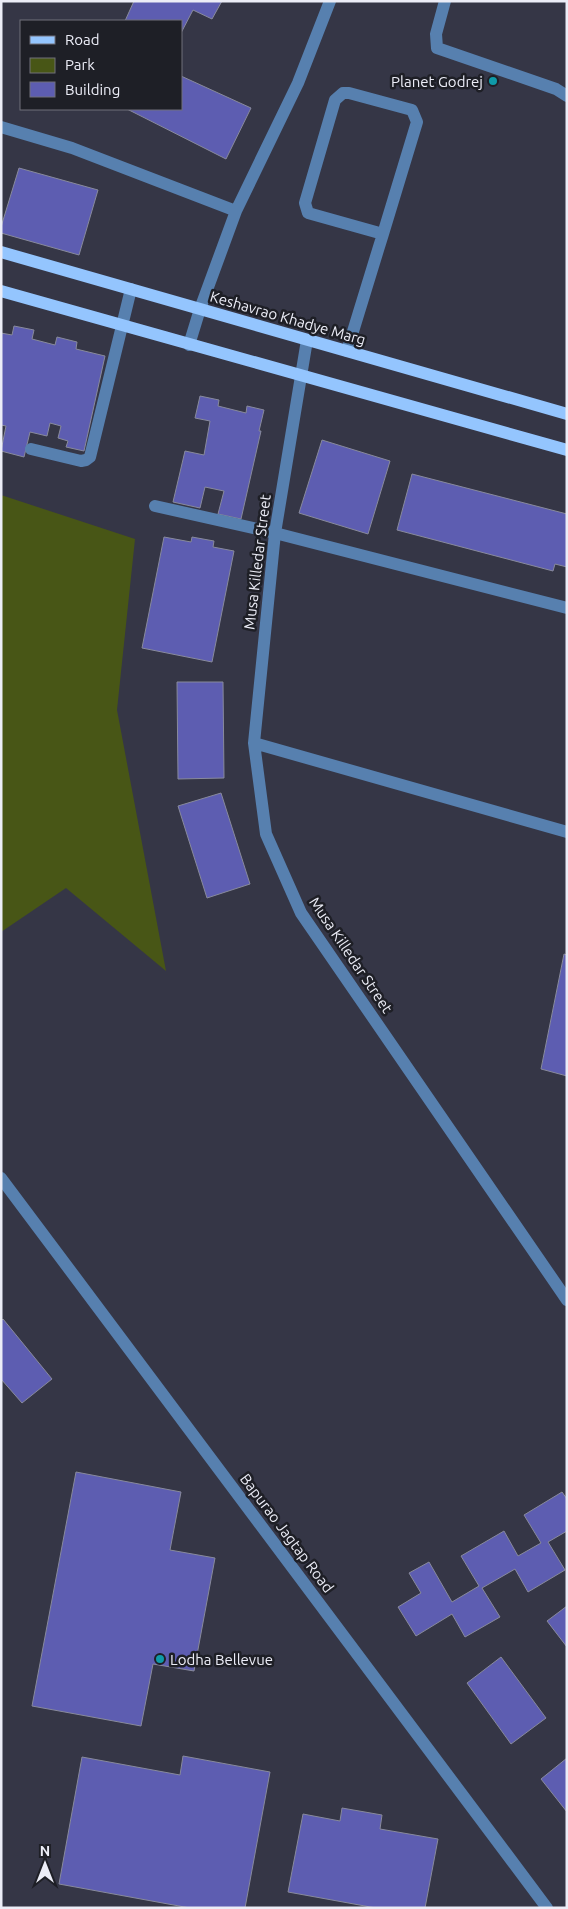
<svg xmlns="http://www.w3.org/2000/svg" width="568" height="1909" font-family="Ubuntu,sans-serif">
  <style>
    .green { fill: #485616 }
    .building { fill: #5d5db1; stroke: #888a9c }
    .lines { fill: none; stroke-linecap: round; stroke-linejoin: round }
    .minor { stroke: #5780af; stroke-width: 12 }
    .major { stroke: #94c5fe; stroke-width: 12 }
    .culture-dot { fill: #0f9aa8; stroke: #1e1f26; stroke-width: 2 }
    .labels { text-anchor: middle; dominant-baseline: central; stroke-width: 5; stroke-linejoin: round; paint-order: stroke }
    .poi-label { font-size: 15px; fill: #ecedf7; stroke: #1e1f26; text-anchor: end }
    .street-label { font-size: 15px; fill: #ecedf7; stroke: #1e1f26 }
  </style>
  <rect width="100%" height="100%" fill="#353646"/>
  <path class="green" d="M1,495l134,44 -18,171 49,261 -100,-83 -65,44z"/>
  <path class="building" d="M134,1h88l-10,18 -19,-9 -12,23v-12h-56z
    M181,76l70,32 -25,51 -99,-50h54z
    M19,168l79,22 -19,65 -78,-22v-6z
    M14,326l20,4 -2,9 23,6 2,-8 20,5 -1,7 29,7 -21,95 -18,-4 2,-6 -10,-3 3,-12 -11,-3 -3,13 -17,-4 -6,25 -23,-6 5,-25 -5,-1v-92l11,2z
    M200,396l19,4 -1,6 28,7 1,-7 17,4 -5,21h2l-20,88 -23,-5 6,-23 -19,-4 -5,21 -27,-6 12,-51 19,4 6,-34 -15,-3z
    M322,440l68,21 -22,73 -69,-21z
    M412,474l155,40v53l-12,-3 -2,7 -156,-41z
    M164,537l27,5 1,-5 22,4 -1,6 21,4 -22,111 -70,-14z
    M177,682h46l1,96 -46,1z
    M221,793l29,91 -43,14 -29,-92z
    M564,954l3,1v121l-26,-7z
    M3,1319l49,60 -30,24 -21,-24v-58z
    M76,1472l105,20 -11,58 45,8 -21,113 -41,-7 -12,62 -109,-20z
    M562,1492l5,7v32l-19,11 17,28 -37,22 -13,-23 -33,19 18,29 -35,20 -13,-23 -36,22 -18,-29 23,-14 -12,-20 20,-11 23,40 27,-16 -18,-30 43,-25 14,25 23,-13 -17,-28z
    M567,1606v41l-20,-26z
    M501,1657l45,61 -35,26 -44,-61z
    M183,1756l87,16 -25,136h-55l-131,-24 23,-127 98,18z
    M567,1758v54l-26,-33z
    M342,1808l40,7 -2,14 58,10 -13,69h-49l-88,-16 15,-78 37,7z"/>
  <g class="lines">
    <path class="minor" d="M445,1l-9,33 1,14 119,41 11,7
      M1,127l71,21 164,63
      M307,340l-32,193 -21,210 12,91 35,79 266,387
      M189,345l11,-36 36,-98 62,-128 32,-82
      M347,351l31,-101 5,-16 34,-112 -5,-12 -63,-17h-6l-8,7 -30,103 3,10 75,21
      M31,449l50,12 5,-1 4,-3 41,-168
      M155,506l120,27 292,75
      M254,743l313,89
      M1,1178l546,730"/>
    <path class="major" d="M1,252l566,162
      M1,291l566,159"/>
  </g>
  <g class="culture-dot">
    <circle cx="493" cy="81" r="5"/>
    <circle cx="160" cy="1659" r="5"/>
  </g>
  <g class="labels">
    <g class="poi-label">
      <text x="483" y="81">Planet Godrej</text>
      <text x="170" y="1659" text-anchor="start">Lodha Bellevue</text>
    </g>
    <g class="street-label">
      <text transform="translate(288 318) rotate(16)">Keshavrao Khadye Marg</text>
      <text transform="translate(257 562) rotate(-83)">Musa Killedar Street</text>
      <text transform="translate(351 955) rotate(56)">Musa Killedar Street</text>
      <text transform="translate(287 1533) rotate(53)">Bapurao Jagtap Road</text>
    </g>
  </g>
  <rect width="568" height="1909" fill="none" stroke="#ecedf7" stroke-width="5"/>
  <rect x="20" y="20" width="162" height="90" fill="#1e1f26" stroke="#70717a"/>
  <rect x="30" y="36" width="25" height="8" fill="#94c5fe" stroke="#70717a"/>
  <text x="65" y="45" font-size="15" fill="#ecedf7">Road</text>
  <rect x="30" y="58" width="25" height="15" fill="#485616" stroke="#70717a"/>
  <text x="65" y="70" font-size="15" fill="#ecedf7">Park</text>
  <rect x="30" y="82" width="25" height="15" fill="#5d5db1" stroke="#70717a"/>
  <text x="65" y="95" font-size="15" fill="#ecedf7">Building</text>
  <g transform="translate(45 1864)" stroke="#1e1f26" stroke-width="4" paint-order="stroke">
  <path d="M0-4L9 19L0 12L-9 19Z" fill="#ecedf7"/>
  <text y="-8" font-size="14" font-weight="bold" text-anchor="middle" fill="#ecedf7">N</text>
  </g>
</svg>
